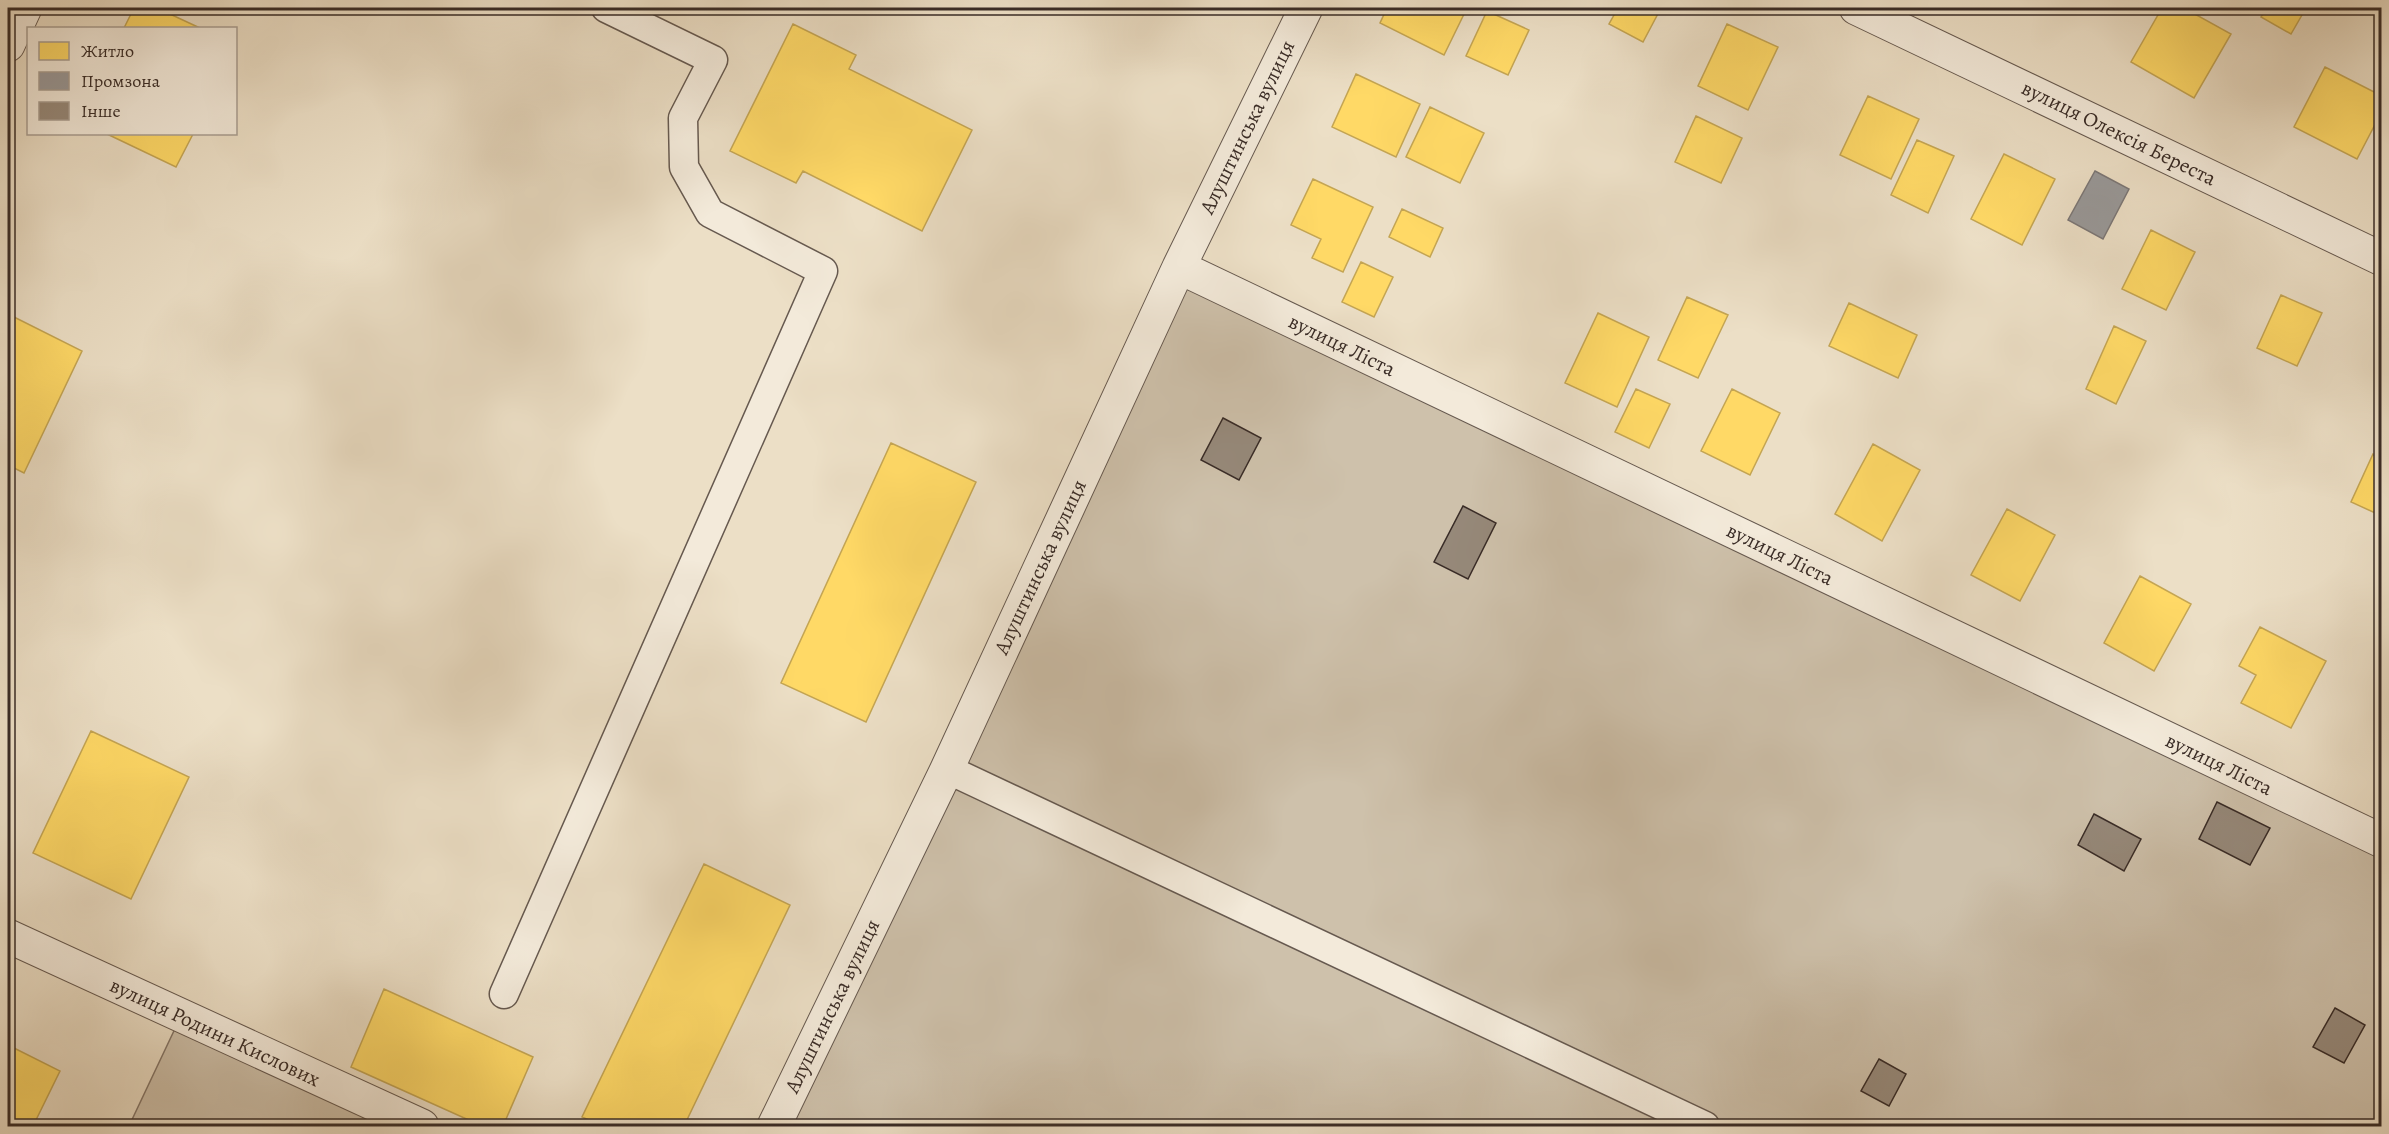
<svg xmlns="http://www.w3.org/2000/svg" width="2389" height="1134" font-family="Alegreya,serif">
  <style>
    .green { fill: #cec1ab; stroke: #847669; stroke-width: 1.5 }
    .homes { fill: #ffd966; stroke: #c4a553; stroke-width: 1.5 }
    .industry { fill: #999; stroke: #7c7877; stroke-width: 1.5 }
    .building { fill: #96897a; stroke: #392c27; stroke-width: 1.5 }
    .lines { fill: none; stroke-linecap: round; stroke-linejoin: round }
    .service-casing { stroke: #66594f; stroke-width: 31 }
    .minor-casing { stroke: #66594f; stroke-width: 35 }
    .service { stroke: #f3eada; stroke-width: 28 }
    .minor { stroke: #f3eada; stroke-width: 33 }
    .labels { text-anchor: middle; dominant-baseline: central; stroke-width: 6; stroke-linejoin: round; paint-order: stroke }
    .street-label { font-size: 21px; fill: #392c27; stroke: #f3eada }
  </style>
  <rect width="100%" height="100%" fill="#ecdfc6"/>
  <filter id="stains"><feTurbulence type="fractalNoise" baseFrequency=".00333" numOctaves="4"/><feColorMatrix values="0 0 0 0 .2 0 0 0 0 .09 0 0 0 0 .02 0 0 0 .5 -.17"/></filter>
  <radialGradient id="worn" r=".72"><stop offset=".6" stop-color="#630" stop-opacity="0"/><stop offset="1" stop-color="#630" stop-opacity=".3"/></radialGradient>
  <path class="green" d="M1179,267l1202,574v285h-1607z
    M181,1016l241,110h-293z"/>
  <path class="homes" d="M134,8h23l43,20h-76z
    M1387,8h80l-23,47 -64,-32z
    M1618,8h43l-18,34 -34,-18z
    M2162,8h22l47,26 -37,64 -63,-36z
    M2267,8h39l-15,26 -30,-17z
    M1487,11l42,19 -21,45 -42,-19z
    M793,24l63,31 -7,14 123,61 -50,101 -119,-60 -7,12 -66,-32z
    M1727,24l51,23 -30,63 -50,-24z
    M2325,67l57,29v15l-25,48 -63,-32z
    M1356,74l64,30 -24,53 -64,-30z
    M1868,96l51,23 -28,60 -51,-24z
    M1430,107l54,26 -24,50 -54,-26z
    M1696,116l46,22 -21,45 -46,-21z
    M107,134h86l-17,33z
    M1917,140l37,16 -26,57 -37,-18z
    M2004,154l51,25 -33,66 -51,-26z
    M1313,179l60,28 -30,65 -31,-14 9,-19 -30,-14z
    M1402,209l41,19 -13,29 -41,-20z
    M2151,230l44,22 -29,58 -44,-21z
    M1361,262l32,15 -19,40 -32,-15z
    M2281,295l41,18 -25,53 -40,-18z
    M1687,297l41,18 -30,63 -40,-18z
    M1849,303l68,32 -19,43 -69,-32z
    M1598,313l51,24 -32,70 -52,-24z
    M8,314l74,37 -58,122 -16,-8z
    M2114,326l32,15 -30,63 -30,-15z
    M1636,389l34,15 -21,44 -34,-16z
    M1732,389l48,24 -30,62 -49,-24z
    M891,443l85,39 -110,240 -85,-39z
    M1873,444l47,26 -38,71 -47,-27z
    M2373,454l9,4v58l-31,-14z
    M2007,509l48,26 -35,66 -49,-26z
    M2140,576l51,28 -37,67 -50,-28z
    M2260,627l66,34 -35,67 -50,-25 15,-28 -17,-9z
    M91,731l98,46 -58,122 -98,-46z
    M704,864l86,41 -106,221h-82l-20,-9z
    M384,989l149,68 -30,69h-21l-131,-59z
    M8,1045l52,26 -27,55h-25z"/>
  <path class="industry" d="M2095,171l34,18 -26,50 -35,-19z"/>
  <path class="building" d="M1223,418l38,20 -22,42 -38,-20z
    M1463,506l33,17 -28,56 -34,-17z
    M2217,802l53,26 -20,37 -51,-26z
    M2094,814l47,25 -17,32 -46,-26z
    M2335,1008l30,17 -21,38 -31,-16z
    M1879,1059l27,15 -17,32 -28,-15z"/>
  <g class="lines">
    <g class="service-casing">
      <path id="service" d="M947,769l758,357
        M504,994l319,-723 -113,-58 -26,-46 -1,-49 30,-58 -107,-52"/>
    </g>
    <g class="minor-casing">
      <path id="minor" d="M1856,8l526,251
        M8,45l17,-37
        M1179,267l1203,574
        M8,936l414,190
        M774,1126l173,-357 232,-502 127,-259"/>
    </g>
    <use href="#service" class="service"/>
    <use href="#minor" class="minor"/>
  </g>
  <g class="labels">
    <g class="street-label">
      <text transform="translate(1247 127) rotate(-64)">Алуштинська вулиця</text>
      <text transform="translate(2119 133) rotate(26)">вулиця Олексія Береста</text>
      <text transform="translate(1342 345) rotate(26)">вулиця Ліста</text>
      <text transform="translate(1780 554) rotate(26)">вулиця Ліста</text>
      <text transform="translate(1040 567) rotate(-65)">Алуштинська вулиця</text>
      <text transform="translate(2219 764) rotate(26)">вулиця Ліста</text>
      <text transform="translate(832 1006) rotate(-64)">Алуштинська вулиця</text>
      <text transform="translate(215 1032) rotate(25)">вулиця Родини Кислових</text>
    </g>
  </g>
  <rect width="2389" height="1134" fill="none" stroke="#ecdfc6" stroke-width="30"/>
  <rect x="9" y="9" width="2371" height="1116" fill="none" stroke="#392c27" stroke-width="3"/>
  <rect x="15" y="15" width="2359" height="1104" fill="none" stroke="#392c27" stroke-width="1.5"/>
  <rect x="27" y="27" width="210" height="108" fill="#f3eada" stroke="#a99e92" stroke-width="1.5"/>
  <rect x="39" y="42" width="30" height="18" fill="#ffd966" stroke="#a99e92" stroke-width="1.5"/>
  <text x="81" y="57" font-size="18" fill="#392c27">Житло</text>
  <rect x="39" y="72" width="30" height="18" fill="#999999" stroke="#a99e92" stroke-width="1.5"/>
  <text x="81" y="87" font-size="18" fill="#392c27">Промзона</text>
  <rect x="39" y="102" width="30" height="18" fill="#96897a" stroke="#a99e92" stroke-width="1.5"/>
  <text x="81" y="117" font-size="18" fill="#392c27">Інше</text>
  <rect width="100%" height="100%" filter="url(#stains)"/>
  <rect width="100%" height="100%" fill="url(#worn)"/>
</svg>
